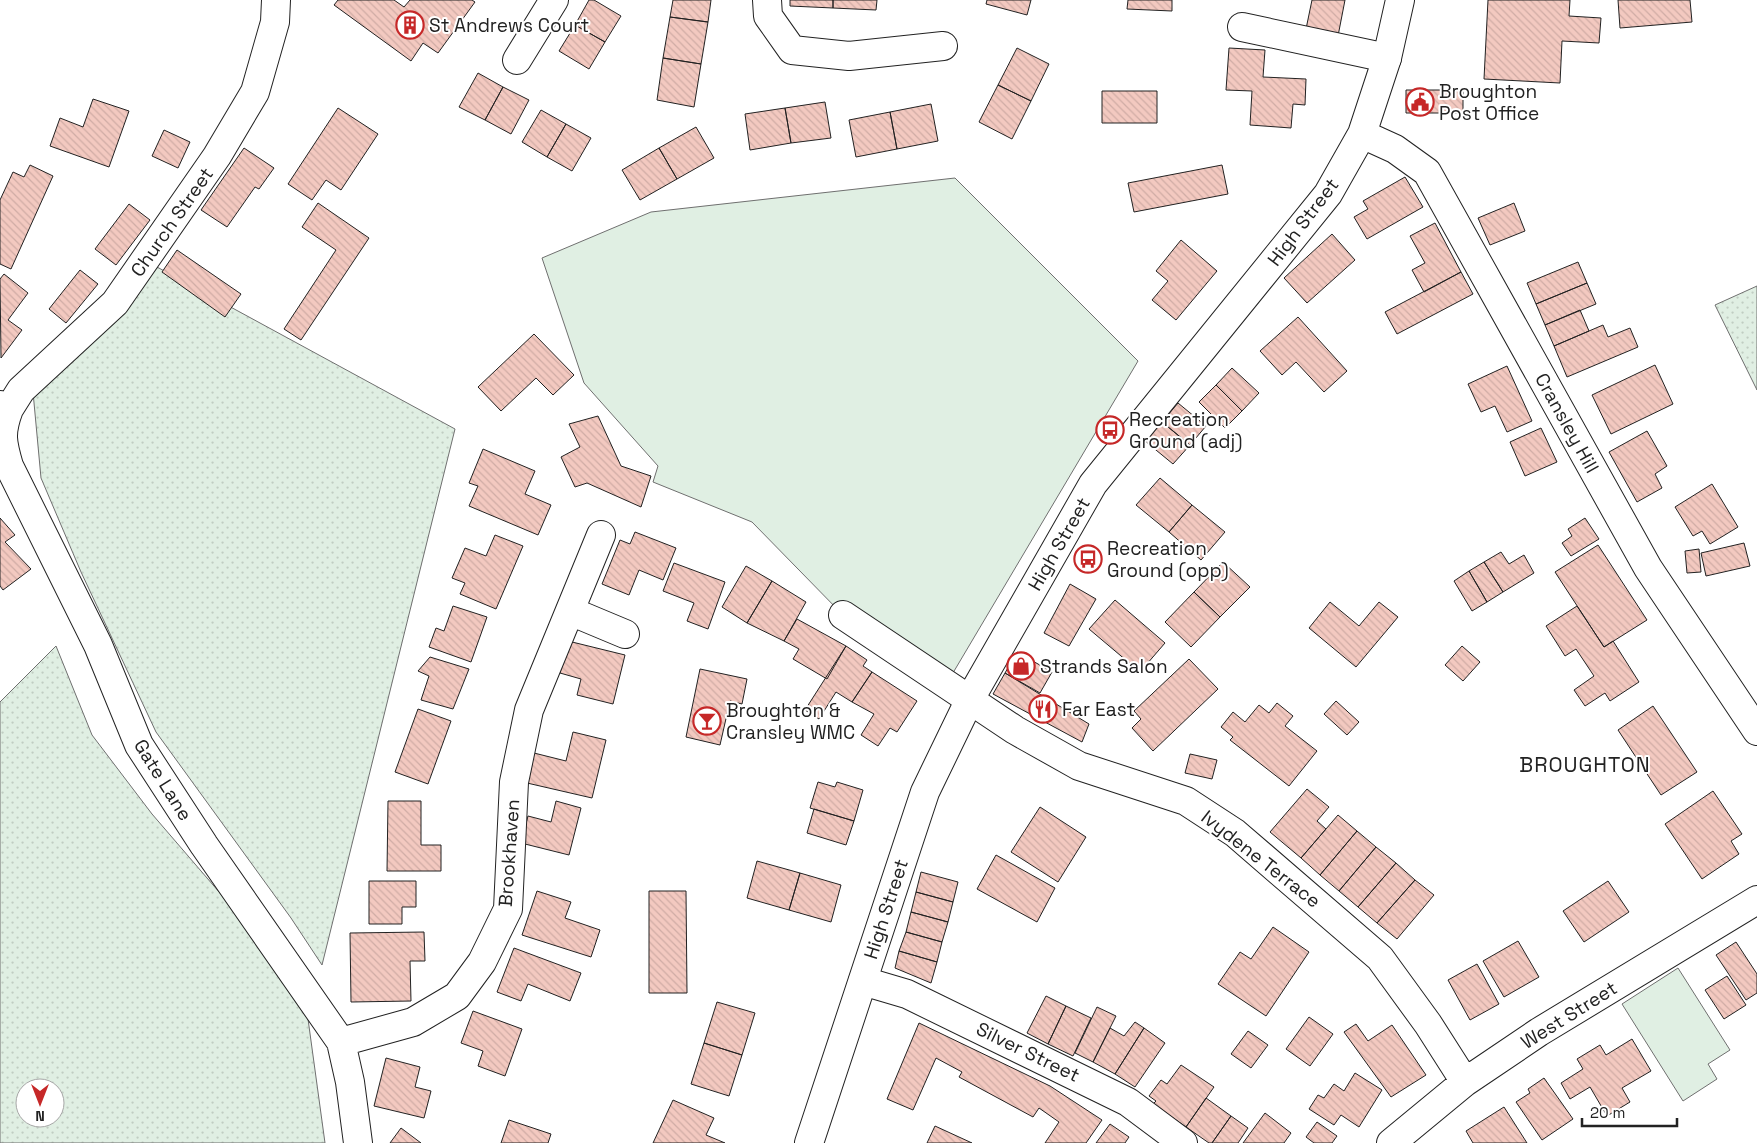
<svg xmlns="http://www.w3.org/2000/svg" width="1757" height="1143" font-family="'Space Grotesk',sans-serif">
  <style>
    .grass { fill: url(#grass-dots); stroke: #6f6f6f; fill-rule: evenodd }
    .green { fill: #e0efe3; stroke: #6f6f6f }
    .building { fill: url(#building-back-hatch); stroke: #222 }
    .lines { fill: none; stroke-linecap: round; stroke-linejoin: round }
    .street-casing { stroke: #222; stroke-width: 30 }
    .secondary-casing { stroke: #222; stroke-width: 30 }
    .street { stroke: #fff; stroke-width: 28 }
    .secondary { stroke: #fff; stroke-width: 28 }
    .labels { text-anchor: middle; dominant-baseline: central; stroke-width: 4; stroke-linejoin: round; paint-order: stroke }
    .poi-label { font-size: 19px; fill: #222; stroke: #fff; text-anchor: start }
    .street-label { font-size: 19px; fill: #222; stroke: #fff }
    .quarter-label { font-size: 21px; letter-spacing: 1px; fill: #222; stroke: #fff }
  </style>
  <defs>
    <pattern id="grass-dots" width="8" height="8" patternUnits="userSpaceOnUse" patternTransform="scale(1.25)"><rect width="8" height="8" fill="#e0efe3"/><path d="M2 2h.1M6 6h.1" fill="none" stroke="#c0cdc2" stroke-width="1.8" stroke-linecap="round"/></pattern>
    <pattern id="building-back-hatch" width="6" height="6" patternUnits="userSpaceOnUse" patternTransform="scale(1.25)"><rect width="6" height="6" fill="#f3c9c0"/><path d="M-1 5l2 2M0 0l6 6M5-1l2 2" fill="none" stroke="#d0aca5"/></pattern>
  </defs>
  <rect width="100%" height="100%" fill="#fff"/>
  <path class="grass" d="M157,267l298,162 -133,536 -31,-47 -135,-186 -75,-160 -40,-94 -8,-86z
    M1757,286v104l-42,-85z
    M56,646l36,89 60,79 92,107 64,98 17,124h-325v-441zM25,1088h30v30h-30z"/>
  <path class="green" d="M955,178l183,183 -191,322 -104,-68 -91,-93 -99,-40 5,-16 -74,-83 -42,-125 109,-46z
    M1678,968l52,82 -22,14 9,15 -34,22 -61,-97z"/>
  <path class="building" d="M338,0h56l10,7 6,-7h62l3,2 -37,51 -15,-10 -12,18 -77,-56z
    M589,0h5l27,16 -16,26 -30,-17z
    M673,0h38l-3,22 -38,-5z
    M790,0h43v8l-43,-2z
    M833,0h44l-1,10 -43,-2z
    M987,0h44l-4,15 -41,-11z
    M1128,0h44v11l-45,-2z
    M1312,0h33l-7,36 -32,-7z
    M1488,0h82l-1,16 32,2 -2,25 -37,-2 -2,42 -76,-4z
    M1618,0h72l2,22 -72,6z
    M670,17l38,5 -7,42 -38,-6z
    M575,25l30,17 -16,27 -30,-18z
    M1017,48l32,16 -18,37 -33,-16z
    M1229,48l36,2 -2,27 43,2 -1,26 -12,-1 -2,24 -41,-3 2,-34 -26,-1z
    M663,58l38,6 -7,43 -37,-7z
    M478,73l25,14 -18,33 -26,-13z
    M998,85l33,16 -19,38 -33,-17z
    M503,87l26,13 -18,34 -26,-14z
    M1406,90h57v23h-57z
    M1102,91h55v32h-55z
    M93,99l36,12 -20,56 -59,-21 10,-28 23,9z
    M825,102l6,36 -40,5 -6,-35z
    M931,104l7,37 -41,8 -7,-37z
    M338,108l40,26 -37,56 -15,-10 -14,20 -24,-16z
    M785,108l6,35 -41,7 -5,-36z
    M541,110l25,14 -19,33 -25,-15z
    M890,112l7,37 -41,8 -7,-37z
    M566,124l25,14 -19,33 -25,-14z
    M696,127l18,31 -37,21 -18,-31z
    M164,130l26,12 -12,26 -26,-12z
    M244,148l30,20 -15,21 -4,-2 -28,40 -26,-17z
    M659,148l18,31 -37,21 -18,-30z
    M30,165l23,11 -42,93 -11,-5v-64l13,-28 11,5z
    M1222,165l6,29 -94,18 -6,-29z
    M1405,177l18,30 -56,32 -13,-22 14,-8 -5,-8z
    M318,203l51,35 -68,102 -17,-11 52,-79 -34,-23z
    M1514,203l11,28 -35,14 -12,-27z
    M129,204l21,16 -34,45 -21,-16z
    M1435,223l26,49 -37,20 -12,-22 13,-7 -15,-27z
    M1332,234l23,26 -48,43 -23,-25z
    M1181,240l36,31 -41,49 -24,-20 16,-19 -12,-10z
    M177,250l64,44 -16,23 -63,-45z
    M1578,262l9,21 -51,21 -9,-21z
    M80,270l18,14 -32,39 -17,-14z
    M1461,272l12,22 -76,40 -12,-22z
    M4,274l24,19 -20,27 14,10 -21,28 -1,-79z
    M1587,283l9,21 -51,21 -9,-21z
    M1580,310l9,21 -35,15 -9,-21z
    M1298,317l49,54 -23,21 -28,-30 -14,13 -22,-24z
    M1603,325l5,12 22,-9 8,19 -71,30 -13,-31z
    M534,334l40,41 -21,20 -17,-17 -35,33 -23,-24z
    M1655,365l18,39 -62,30 -19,-39z
    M1507,366l25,55 -25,11 -12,-26 -14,6 -13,-28z
    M1232,368l27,25 -17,18 -26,-26z
    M1216,385l26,26 -17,17 -26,-26z
    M1178,403l28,23 -16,19 -28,-23z
    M598,416l23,50 30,10 -10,31 -54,-24 -12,4 -14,-30 19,-10 -11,-23z
    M1162,422l28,23 -17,19 -28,-23z
    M1541,428l16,34 -32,14 -15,-34z
    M1647,431l20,35 -12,8 7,14 -25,14 -28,-50z
    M483,449l52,22 -10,23 26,11 -13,30 -69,-29 9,-20 -9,-3z
    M1160,478l32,27 -23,27 -33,-27z
    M1712,484l26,43 -28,17 -8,-13 -9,5 -18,-29z
    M1192,505l33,27 -24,28 -32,-28z
    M0,518l15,17 -10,7 26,27 -28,21 -3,-4z
    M1585,518l14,21 -28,17 -9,-13 10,-7 -4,-7z
    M635,532l41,16 -13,32 -24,-10 -10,25 -27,-11 18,-44 10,4z
    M495,535l28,11 -27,63 -36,-15 5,-11 -13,-5 13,-30 21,8z
    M1744,543l6,23 -44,10 -5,-23z
    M1598,545l49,75 -43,27 -49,-75z
    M1699,549l2,23 -14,1 -2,-22z
    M1501,552l8,12 15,-9 10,18 -31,19 -19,-30z
    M1223,562l27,25 -30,30 -26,-25z
    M1484,562l19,30 -16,10 -18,-31z
    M674,563l51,19 -17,47 -21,-8 7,-18 -31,-12z
    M746,566l26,15 -25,42 -25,-16z
    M1469,571l18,31 -15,9 -18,-30z
    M772,581l34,21 -22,39 -37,-18z
    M1070,584l26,15 -27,47 -25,-13z
    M1194,592l26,25 -29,30 -26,-25z
    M1115,600l50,43 -25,29 -51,-43z
    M1330,602l29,24 20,-24 19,15 -42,50 -47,-39z
    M453,606l34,11 -16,45 -42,-15 7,-19 8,3z
    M1577,606l27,41 9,-6 26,41 -29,19 -5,-8 -20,13 -11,-16 20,-14 -18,-27 -11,7 -19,-30z
    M797,619l49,27 -19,33 -34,-20 6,-10 -15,-8z
    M568,641l57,14 -12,49 -36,-9 4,-16 -21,-6z
    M846,646l21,14 -4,6 9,6 -20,30 -16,-10 -17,27 -14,-9z
    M1462,646l18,16 -17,19 -18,-16z
    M1017,652l35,20 -12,21 -35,-20z
    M430,657l39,12 -16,40 -32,-9 8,-24 -11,-5z
    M1189,659l29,30 -65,62 -21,-23 9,-9 -7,-8z
    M700,669l47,10 -5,25 -12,-3 -10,44 -34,-8z
    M872,672l45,29 -20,31 -7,-4 -12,18 -17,-11 13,-21 -22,-12z
    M1005,673l84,51 -7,18 -89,-48z
    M1336,701l23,21 -12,13 -23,-21z
    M1277,703l16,13 -8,10 32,25 -28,35 -59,-46 3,-3 -12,-10 12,-15 12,10 14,-17 10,8z
    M1653,706l44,66 -36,23 -43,-65z
    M418,709l33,12 -23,63 -33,-12z
    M573,732l33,8 -14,58 -65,-15 7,-30 32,8z
    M1190,754l27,6 -5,19 -27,-6z
    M818,782l17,5 2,-5 26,8 -9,31 -44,-13z
    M1307,789l22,18 -12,14 9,8 -25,29 -31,-26z
    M1713,791l29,43 -11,7 8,13 -37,25 -37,-55z
    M388,801h33v44h20v26h-54z
    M556,801l25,7 -12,47 -48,-12 7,-27 23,6z
    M1040,807l46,30 -28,45 -47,-30z
    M814,809l40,12 -8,24 -39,-12z
    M1338,815l19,16 -37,44 -19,-17z
    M1357,831l19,16 -37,44 -19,-16z
    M1376,847l20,16 -38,44 -19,-16z
    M996,855l59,33 -18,34 -60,-33z
    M757,861l43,12 -11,37 -42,-12z
    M1396,863l19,17 -38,43 -19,-16z
    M921,872l37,10 -5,20 -37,-10z
    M800,873l41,12 -10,37 -42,-12z
    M1415,880l19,15 -37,44 -20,-16z
    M369,881h47v26h-14v17h-33z
    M1608,881l21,31 -45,30 -21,-31z
    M537,891l34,11 -6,16 35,12 -9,27 -69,-22z
    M649,891h37l1,102h-38z
    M916,892l37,10 -5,20 -37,-10z
    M911,912l37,10 -6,20 -36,-10z
    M1273,927l36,25 -43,64 -48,-32 22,-32 11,7z
    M424,932l1,29h-15l1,40 -60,1 -1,-69z
    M906,932l36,10 -5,20 -38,-11z
    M1518,941l21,36 -35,20 -21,-36z
    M1736,942l21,32v19l-11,7 -30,-45z
    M514,948l67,25 -11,28 -42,-17 -7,17 -24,-9z
    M899,951l38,11 -6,21 -36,-15z
    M1477,964l22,40 -29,16 -22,-40z
    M1727,976l19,29 -22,14 -19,-29z
    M1046,996l20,10 -18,38 -21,-11z
    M717,1002l38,11 -13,42 -38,-12z
    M1066,1006l25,12 -18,38 -25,-12z
    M1097,1007l19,9 -23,46 -18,-9z
    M473,1011l49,18 -17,47 -27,-10 5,-15 -22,-8z
    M1309,1017l24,17 -23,32 -24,-17z
    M1135,1022l9,6 -29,46 -22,-12 17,-34 14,8z
    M919,1023l131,63 52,34 -16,23h-41l14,-21 -20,-14 -6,9 -74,-40 3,-5 -26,-14 -23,52 -26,-11z
    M1356,1024l12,17 24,-16 34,50 -35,22 -47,-65z
    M1144,1028l21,15 -30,44 -20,-13z
    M1248,1031l20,14 -17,23 -20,-14z
    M1632,1039l19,32 -29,17 8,14 -23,14 -17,-29 -20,12 -9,-16 22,-14 -6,-10 23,-14 6,10z
    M704,1043l38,12 -13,41 -38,-12z
    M386,1058l34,9 -5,20 16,4 -7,27 -50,-12z
    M1181,1065l33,22 -28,40 -33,-23 3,-3 -7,-5 12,-16 6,4z
    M1355,1073l27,17 -23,37 -18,-12 -7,10 -25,-16 9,-14 6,3 10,-14 10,7z
    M1544,1078l29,41 -31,21 -26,-38 14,-9 -2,-4z
    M1206,1098l25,18 -19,27h-3l-23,-16z
    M673,1100l41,18 -8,17 19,8h-72z
    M1504,1107l23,36h-54l-7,-12z
    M1265,1113l26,20 -7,10h-41z
    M1231,1116l17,12 -10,15h-26z
    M509,1120l42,14 -3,9h-47z
    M1317,1122l20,14 -5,7h-18l-8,-6z
    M1110,1124l19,13 -4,6h-29z
    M935,1126l37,17h-45z
    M401,1128l20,15h-31z"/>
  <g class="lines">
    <g class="street-casing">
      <path id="street" d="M767,0l1,16 24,34 57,6 94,-10
        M1242,27l145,31
        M517,60l37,-60
        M0,405l9,4c-9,24 -7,33 0,57l89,179 41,100 65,100 137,197 9,40 8,61
        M9,409l12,-19 94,-87 102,-147 38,-64 20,-70 1,-22
        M570,611l55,23
        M843,615l172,115 64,36 107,35 49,32 145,125 48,66 37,58
        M863,981l44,13 221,108 55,41
        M341,1042l72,-20 44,-26 25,-34 26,-53 6,-127 15,-72 72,-175
        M1391,1143l74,-61 74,-50 218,-132"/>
    </g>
    <g class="secondary-casing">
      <path id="secondary" d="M1362,134l33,15 32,23 221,396 109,163
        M809,1143l116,-351 45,-93 123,-215 235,-290 34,-60 25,-76 13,-58"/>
    </g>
    <use href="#street" class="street"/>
    <use href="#secondary" class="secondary"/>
  </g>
  <defs>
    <g id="building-ring" transform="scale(1.4375)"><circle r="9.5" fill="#fff" stroke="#c62828" stroke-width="1.5"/><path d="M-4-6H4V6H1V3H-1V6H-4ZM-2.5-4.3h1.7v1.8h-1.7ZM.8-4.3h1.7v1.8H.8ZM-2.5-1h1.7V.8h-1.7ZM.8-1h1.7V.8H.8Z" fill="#c62828"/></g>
    <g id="civic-ring" transform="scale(1.4375)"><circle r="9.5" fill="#fff" stroke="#c62828" stroke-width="1.5"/><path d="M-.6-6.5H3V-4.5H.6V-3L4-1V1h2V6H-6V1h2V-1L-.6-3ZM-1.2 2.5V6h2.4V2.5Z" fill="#c62828"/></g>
    <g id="bus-ring" transform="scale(1.4375)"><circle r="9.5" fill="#fff" stroke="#c62828" stroke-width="1.5"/><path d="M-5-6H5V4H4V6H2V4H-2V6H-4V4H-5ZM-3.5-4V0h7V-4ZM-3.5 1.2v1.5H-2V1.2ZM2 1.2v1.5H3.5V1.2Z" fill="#c62828"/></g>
    <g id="shop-ring" transform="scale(1.4375)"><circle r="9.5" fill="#fff" stroke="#c62828" stroke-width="1.5"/><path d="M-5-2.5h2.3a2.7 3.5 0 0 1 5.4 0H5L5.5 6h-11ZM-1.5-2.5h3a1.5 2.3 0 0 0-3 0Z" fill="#c62828"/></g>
    <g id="restaurant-ring" transform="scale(1.4375)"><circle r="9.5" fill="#fff" stroke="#c62828" stroke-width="1.5"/><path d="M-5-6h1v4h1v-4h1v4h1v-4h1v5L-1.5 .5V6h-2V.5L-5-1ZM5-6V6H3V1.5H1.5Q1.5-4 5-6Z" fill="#c62828"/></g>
    <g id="bar-ring" transform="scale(1.4375)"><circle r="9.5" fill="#fff" stroke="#c62828" stroke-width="1.5"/><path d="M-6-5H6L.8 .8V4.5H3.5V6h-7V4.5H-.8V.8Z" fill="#c62828"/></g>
  </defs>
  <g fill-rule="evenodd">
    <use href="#building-ring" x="410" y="25"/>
    <use href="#civic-ring" x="1420" y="102"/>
    <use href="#bus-ring" x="1110" y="430"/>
    <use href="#bus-ring" x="1088" y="559"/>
    <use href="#shop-ring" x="1021" y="666"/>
    <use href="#restaurant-ring" x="1043" y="709"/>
    <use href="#bar-ring" x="707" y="721"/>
  </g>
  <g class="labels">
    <g class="poi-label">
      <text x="429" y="25">St Andrews Court</text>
      <text x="1439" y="91">Broughton<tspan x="1439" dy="22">Post Office</tspan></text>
      <text x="1129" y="419">Recreation<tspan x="1129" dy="22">Ground (adj)</tspan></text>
      <text x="1107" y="548">Recreation<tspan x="1107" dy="22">Ground (opp)</tspan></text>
      <text x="1040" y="666">Strands Salon</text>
      <text x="1062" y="709">Far East</text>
      <text x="726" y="710">Broughton &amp;<tspan x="726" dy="22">Cransley WMC</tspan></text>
    </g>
    <g class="street-label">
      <text transform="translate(172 222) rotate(-55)">Church Street</text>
      <text transform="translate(1303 222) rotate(-53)">High Street</text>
      <text transform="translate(1567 423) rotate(61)">Cransley Hill</text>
      <text transform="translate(1059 544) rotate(-60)">High Street</text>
      <text transform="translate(163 780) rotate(58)">Gate Lane</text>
      <text transform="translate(509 853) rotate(-86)">Brookhaven</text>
      <text transform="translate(1261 859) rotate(38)">Ivydene Terrace</text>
      <text transform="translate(886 909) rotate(-72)">High Street</text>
      <text transform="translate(1569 1015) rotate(-32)">West Street</text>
      <text transform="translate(1028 1052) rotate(26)">Silver Street</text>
    </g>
    <g class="quarter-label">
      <text x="1585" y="764">BROUGHTON</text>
    </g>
  </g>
  <g transform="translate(40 1103) rotate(180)"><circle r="24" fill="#ffffff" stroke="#a7a7a7"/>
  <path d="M0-4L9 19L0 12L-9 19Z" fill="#c62828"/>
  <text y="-8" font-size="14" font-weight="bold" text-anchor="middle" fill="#222222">N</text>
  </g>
  <path d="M1582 1118v8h95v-8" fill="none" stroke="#222222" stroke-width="2.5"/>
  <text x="1590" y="1118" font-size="15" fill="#222222" stroke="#ffffff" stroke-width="4" paint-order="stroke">20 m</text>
</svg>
